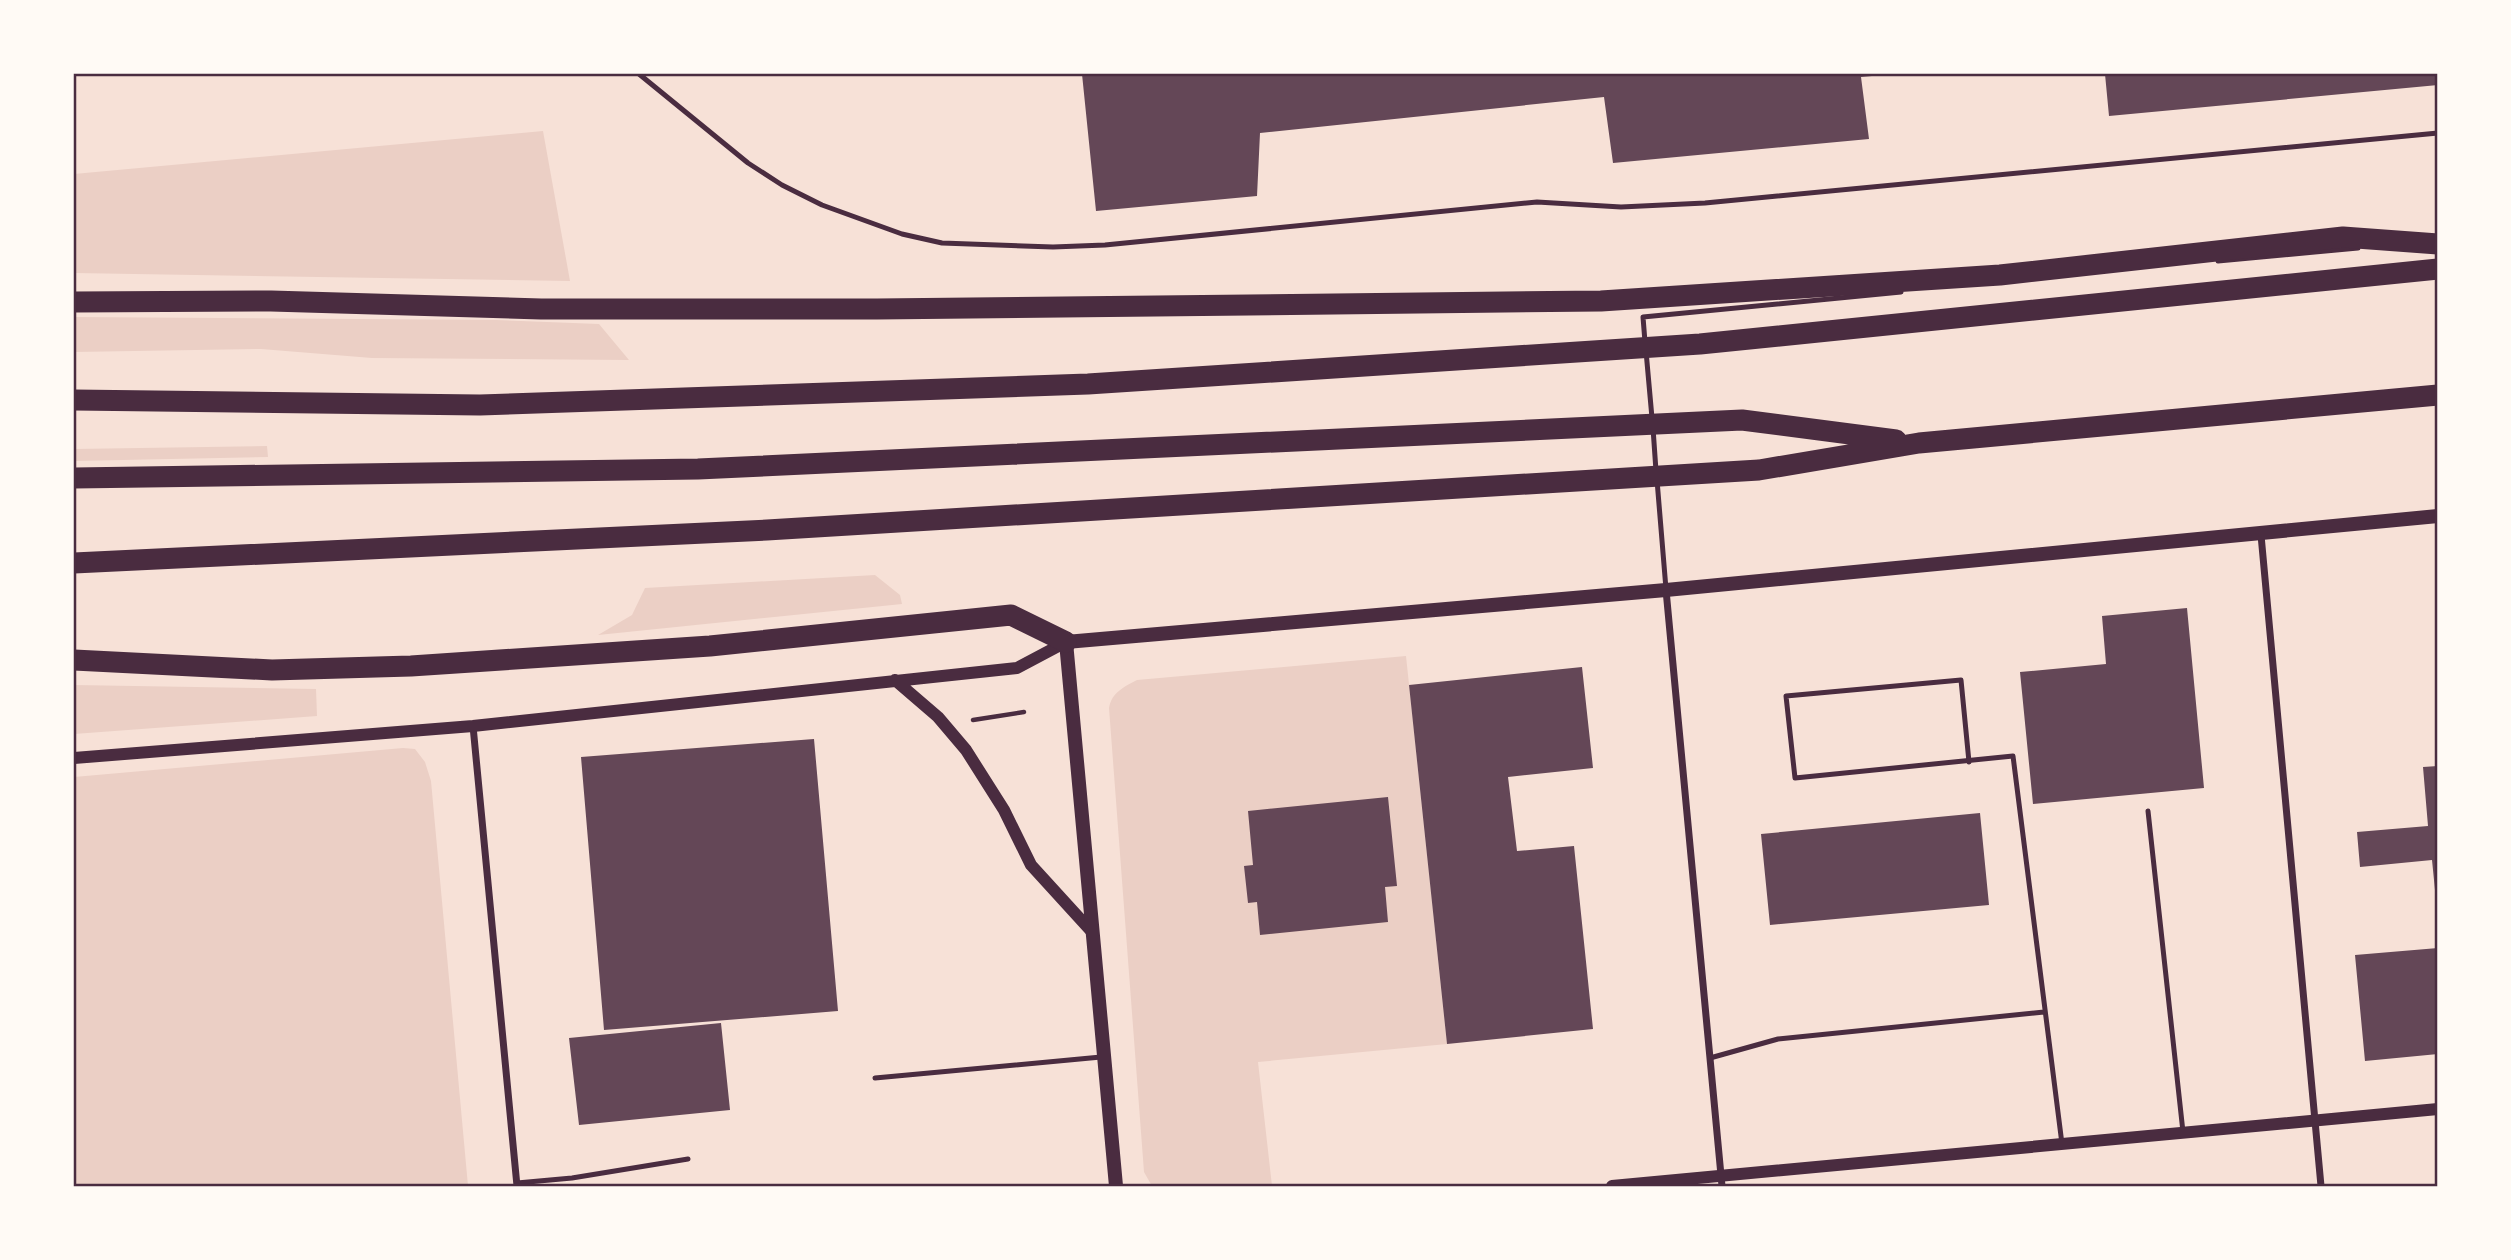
<svg xmlns="http://www.w3.org/2000/svg" width="2511" height="1260" font-family="'Varela Round',sans-serif">
  <style>
    .green { fill: #ebcfc5 }
    .building { fill: #644757 }
    .lines { fill: none; stroke-linecap: round; stroke-linejoin: round }
    .path { stroke: #4a2c40; stroke-width: 4.5 }
    .service { stroke: #4a2c40; stroke-width: 5 }
    .minor { stroke: #4a2c40; stroke-width: 7 }
    .tertiary { stroke: #4a2c40; stroke-width: 12 }
    .secondary { stroke: #4a2c40; stroke-width: 14 }
    .motorway { stroke: #4a2c40; stroke-width: 21 }
    .neatline { fill: none; stroke: #4a2c40; stroke-width: 2.5 }
  </style>
  <rect width="100%" height="100%" fill="#f7e1d7"/>
  <path class="green" d="M543,131l27,150 -496,-8v-99z
    M74,317l422,3 103,4 30,36 -257,-2 -111,-9 -187,3z
    M267,446l1,11 -194,4v-12z
    M875,575l25,20 2,9 -304,31 34,-20 13,-27z
    M1406,656l41,388 -189,18 14,124h-120l-8,-14 -35,-464c3,-16 15,-21 28,-28z
    M74,685l242,4 1,27 -243,18z
    M403,748l12,1 10,13 6,19 37,405h-394v-409z"/>
  <path class="building" d="M1082,74h800l1,1 -22,2 8,62 -256,24 -9,-66 -344,36 -3,63 -161,15z
    M2105,74h333v11l-329,31z
    M2187,608l17,180 -171,16 -13,-132 86,-8 -4,-48z
    M1582,667l11,101 -85,9 9,74 57,-5 19,183 -146,15 -38,-359z
    M814,739l24,272 -234,19 -23,-273z
    M2438,766v134h-2l-4,-40 -72,7 -3,-35 71,-6 -5,-59z
    M1388,797l9,89 -12,1 3,35 -128,13 -3,-33 -9,1 -4,-37 9,-1 -5,-54z
    M1980,813l9,92 -219,20 -9,-91z
    M2438,948v106l-73,7 -10,-106z
    M721,1023l9,87 -151,15 -10,-87z"/>
  <g class="lines">
    <path class="path" d="M973,720l51,-8"/>
    <path class="service" d="M639,74l109,89 34,22 40,20 80,29 40,9 111,4 52,-2 432,-43 84,5 84,-4 733,-70
      M2218,261l140,-13
      M1645,342l-2,-25 258,-25
      M1646,351l6,67
      M1653,428l3,43
      M1657,480l9,109
      M1969,762l-8,-82 -175,16 9,82 218,-22 49,388
      M2148,811l35,321
      M1710,1058l68,-19 266,-27
      M875,1078l226,-21
      M517,1183l55,-5 116,-19"/>
    <path class="minor" d="M2261,535l60,651
      M1666,590l56,596
      M473,726l44,460"/>
    <path class="tertiary" d="M895,680l43,37 28,33 38,60 27,55 62,68
      M74,758l399,-32 544,-58 49,-26
      M1612,1186l826,-77"/>
    <path class="secondary" d="M1116,1186l-50,-544 600,-52 772,-74"/>
    <path class="motorway" d="M74,302l197,-1 270,8h336l724,-8 399,-26 343,-38 95,7
      M74,400l406,5 608,-21 612,-40 738,-75
      M74,478l624,-9 1044,-49 154,20
      M74,563l693,-33 992,-60 160,-27 519,-48
      M74,660l198,10 139,-4 299,-20 301,-31 55,27"/>
  </g>
  <rect width="2511" height="1260" fill="none" stroke="#fffaf5" stroke-width="150"/>
  <rect x="75" y="75" width="2361" height="1110" class="neatline"/>
</svg>
